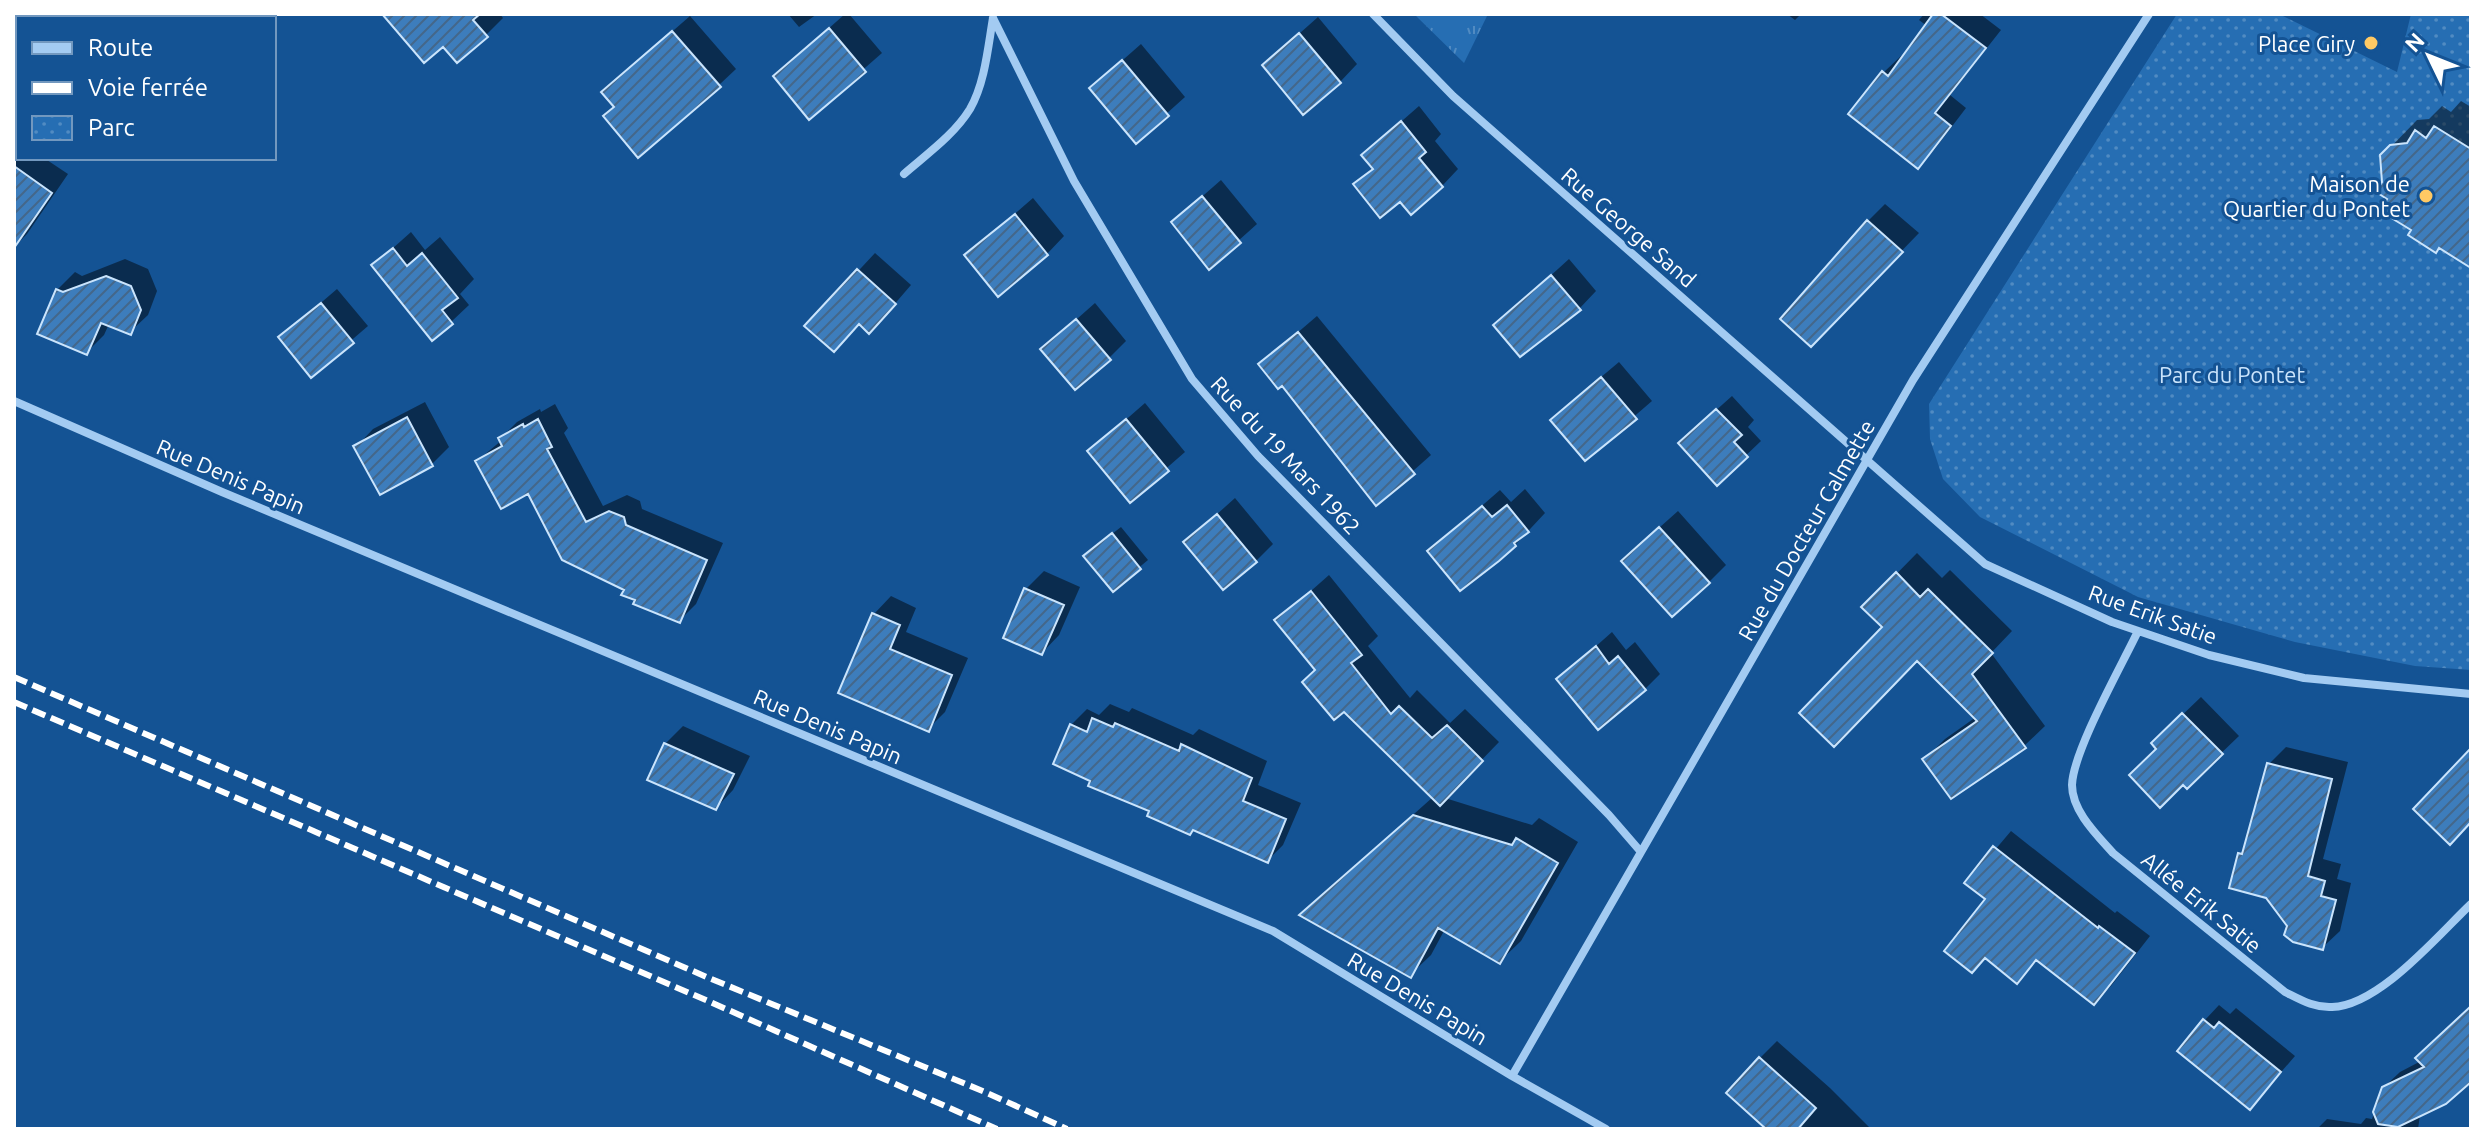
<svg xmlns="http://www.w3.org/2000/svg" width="2485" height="1143" font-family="Ubuntu,sans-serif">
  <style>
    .grass { fill: url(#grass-tufts) }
    .park { fill: url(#park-dots) }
    .shadow { fill: #0007 }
    .building { fill: url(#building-hatch); stroke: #cae4fc; stroke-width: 2 }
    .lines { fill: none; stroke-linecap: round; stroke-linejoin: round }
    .minor { stroke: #a3cbf2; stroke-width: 8 }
    .rail { stroke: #fff; stroke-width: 6; stroke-dasharray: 14 6; stroke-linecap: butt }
    .poi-dot { fill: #ffc964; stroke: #145394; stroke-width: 3 }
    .labels { text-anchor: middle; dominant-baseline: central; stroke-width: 6; stroke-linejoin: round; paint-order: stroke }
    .poi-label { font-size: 22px; fill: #fff; stroke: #145394; text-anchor: end }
    .street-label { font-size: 22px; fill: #fff; stroke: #145394 }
    .park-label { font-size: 22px; fill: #cae4fc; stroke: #145394 }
  </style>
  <defs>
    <pattern id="grass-tufts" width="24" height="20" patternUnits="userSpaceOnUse" patternTransform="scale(2)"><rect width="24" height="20" fill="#266eb3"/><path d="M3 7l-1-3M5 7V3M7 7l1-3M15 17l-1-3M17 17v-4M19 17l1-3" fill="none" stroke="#518bc2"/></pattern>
    <pattern id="park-dots" width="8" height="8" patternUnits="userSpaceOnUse" patternTransform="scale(2)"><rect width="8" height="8" fill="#266eb3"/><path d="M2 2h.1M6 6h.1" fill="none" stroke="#518bc2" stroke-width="1.8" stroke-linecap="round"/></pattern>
    <pattern id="building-hatch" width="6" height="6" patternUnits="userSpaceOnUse" patternTransform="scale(2)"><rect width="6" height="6" fill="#3d7dbc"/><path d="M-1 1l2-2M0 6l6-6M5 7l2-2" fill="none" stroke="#44678a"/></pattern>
  </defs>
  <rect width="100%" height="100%" fill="#145394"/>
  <path class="grass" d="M1414,14h74l-24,49z"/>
  <path class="park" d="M2177,14h102l118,58 14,-58h60v656l-56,-4 -120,-24 -157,-45 -158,-80 -37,-38 -13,-40 -1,-35z"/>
  <path class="shadow" d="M14,14h83l-4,4h-75v8l-4,-5z
    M385,14h115l3,4 -17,17 -43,9z
    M788,14h29l-18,13z
    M845,14h4l33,39 -73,64 -34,-41z
    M1787,14h14l-6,6z
    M1924,14h56l21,16 -51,65 16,13 -32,42 -16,16 -67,-53 33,-41 17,-16 2,2 24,-32 -8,-6z
    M690,16l46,53 -17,16 -103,21 -13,-14z
    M1318,17l39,47 -17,18 -76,-17z
    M1141,44l44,53 -49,44 -45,-53z
    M2461,101l10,6v155l-58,-32 -23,-31 -6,-17 -2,-26 35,-36 12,-1 13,-13 9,6z
    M1419,106l22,28 -6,7 23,28 -16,17 -42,13 -44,-15 17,-17 -10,-12z
    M18,152v6h26l24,16 -41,60 -13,13v-91z
    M1221,180l36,44 -48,43 -36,-45z
    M1033,198l31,38 -17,18 -80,1z
    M1885,204l34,29 -91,94 40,-106z
    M411,232l14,18 15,-13 34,42 -14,15 9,11 -18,17 -77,-57z
    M875,253l36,32 -25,29 -26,8 -53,4z
    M125,259l23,10 9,22 -9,24 -18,17 -21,-8 -5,11 -18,18 -29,-63 18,-18 7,4z
    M1569,259l27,32 -17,18 -83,16z
    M337,289l31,37 -57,49 -30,-38z
    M1095,303l31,38 -17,17 -66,-9z
    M1317,316l114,139 -54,48 -95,-120 -21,-19z
    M1619,362l33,39 -66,57 -17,-54z
    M1732,396l22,24 -6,7 13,14 -44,42 -22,-54z
    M425,402l24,45 -17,17 -76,-17 17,-18z
    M1145,403l40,49 -55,48 -40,-49z
    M555,404l13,24 -4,5 39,73 24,-11 13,6 2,8 81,34 -27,61 -17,17 -42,-22 -108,-107 -52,-31 25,-21 -1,-2 16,-16 23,-13 1,3z
    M1525,489l20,24 -30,32 -85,6 70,-61 11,12z
    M1235,498l38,46 -17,17 -70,-19z
    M1678,511l48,54 -17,17 -68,-38z
    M1121,527l27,33 -35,29 -19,-41z
    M1917,553l25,25 8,-8 62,61 -21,22 54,73 -21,20 -99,13 20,-20 31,-22 -112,-110z
    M1044,571l36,16 -21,48 -17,18 -36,-16 20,-48z
    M1329,575l49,61 -10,10 42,52 7,-8 33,33 15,-14 34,33 -54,56 87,27 7,-7 39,24 -57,99 -21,20 -55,-32 -14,26 -21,20 -108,-61 131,-117 -116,-128 -40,-48z
    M891,596l25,12 -10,24 62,26 -23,54 -17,17 -87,-37 33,-78z
    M1612,632l14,18 9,-8 25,32 -15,15 -86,-10z
    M2201,697l38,39 -52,50 -34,-43z
    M1110,704l19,8 3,-4 61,27 6,-6 68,32 -9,24 43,18 -18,42 -16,16 -115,-51 -59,-30 -22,-55 16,-16 12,6z
    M683,726l67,30 -17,34 -17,18 -51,-64z
    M2286,747l62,15 -25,97 18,5 -4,15 14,4 -11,48 -17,16 -34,-22 -49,-71 6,-6 23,-84z
    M2011,831l104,82 2,-2 33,25 -39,50 -17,16 -56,-43 -21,23 -31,-25 -14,14 16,-72 -21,-16z
    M2219,1005l11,9 6,-6 59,48 -45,52 -46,-87z
    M2471,1007v72l-51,36 -2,14h-101l10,-10 34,5 5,-6 6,1 11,-31 17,-16 21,-11z
    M1777,1041l53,47 41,41h-102l-9,-71z"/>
  <path class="building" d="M382,14h98l-7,6 15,17 -31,26 -14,-16 -19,16z
    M1933,14h8l45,34 -51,65 16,13 -33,43 -70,-55 34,-43 6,5z
    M829,28l37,44 -57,48 -36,-44z
    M672,31l49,56 -83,71 -35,-42 11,-9 -13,-15z
    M1299,33l42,50 -38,32 -41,-50z
    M1122,60l47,56 -33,28 -47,-56z
    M1401,121l25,31 -7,6 24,29 -32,28 -11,-13 -20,16 -27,-34 20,-15 -12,-14z
    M2434,126l37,23v119l-32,-20 -3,5 -28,-18 3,-5 -31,-19 7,-12 -11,-7 6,-10 -2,-27 10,-10 17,-2 8,-13 11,8z
    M14,166l38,27 -38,55z
    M1202,196l39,47 -32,27 -38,-48z
    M1015,214l33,41 -50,42 -34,-42z
    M1867,220l36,32 -92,95 -31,-28z
    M393,248l14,18 15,-13 36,45 -16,12 11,14 -21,17 -61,-76z
    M857,269l39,35 -27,30 -10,-10 -25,28 -30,-26z
    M1551,275l30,35 -61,47 -27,-32z
    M106,276l25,10 10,24 -10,25 -30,-12 -14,32 -50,-21 19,-45 7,3z
    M321,303l33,40 -43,35 -33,-41z
    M1076,319l35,41 -36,30 -35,-41z
    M1298,332l117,142 -39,32 -94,-120 -4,3 -20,-25z
    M1601,377l36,42 -52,42 -35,-41z
    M1716,409l26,26 -8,7 14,15 -31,29 -39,-43z
    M407,417l26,49 -53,29 -27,-49z
    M538,419l14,28 -5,2 39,73 23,-11 15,6 2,8 81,35 -27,63 -47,-19 2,-4 -14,-5 3,-5 -62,-30 -34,-66 -27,15 -26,-48 27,-15 -4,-8 25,-14 1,3z
    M1126,419l43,52 -39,32 -43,-52z
    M1507,505l22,27 -15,11 2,3 -17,15 -39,30 -33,-40 55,-45 10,11z
    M1217,514l40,48 -34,28 -40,-48z
    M1659,527l51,56 -38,34 -51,-56z
    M1112,533l29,36 -28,23 -30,-36z
    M1896,572l24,25 8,-8 65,64 -21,21 54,74 -75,51 -29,-40 55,-38 -60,-60 -83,86 -35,-34 83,-86 -21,-20z
    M1024,588l40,17 -22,50 -39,-17z
    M1311,591l51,64 -11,8 40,51 8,-8 33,32 15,-13 36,36 -43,45 -96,-94 -10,8 -32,-38 13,-12 -41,-50z
    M872,613l28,12 -10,24 62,26 -23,57 -91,-39z
    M1596,646l13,18 9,-8 28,34 -48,40 -42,-51z
    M2182,713l41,41 -36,35 -4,-4 -23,23 -31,-33 27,-26 -5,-6z
    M1092,718l21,9 2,-4 64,28 2,-7 71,34 -9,23 43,18 -18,44 -75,-33 -3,5 -43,-19 2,-5 -61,-25 2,-5 -37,-17 17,-40 17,8z
    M664,743l70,31 -18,36 -69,-30z
    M2471,748v74l-21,23 -37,-36z
    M2267,763l65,16 -24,97 17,5 -4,15 15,4 -13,50 -30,-8 -9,-7 3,-9 -21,-28 -37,-10 9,-35 4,1z
    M1413,815l99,30 4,-7 42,25 -58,101 -62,-36 -27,50 -112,-63z
    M1993,846l105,82 1,-2 36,27 -41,52 -58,-45 -19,24 -32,-26 -13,15 -28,-22 41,-52 -21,-16z
    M2471,1006v76l-25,22 -48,23 -20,-3 -5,-12 9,-25 42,-20 -9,-9z
    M2203,1019l11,9 5,-6 62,50 -31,38 -73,-59z
    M1759,1057l57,51 -18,21h-32l-40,-36z"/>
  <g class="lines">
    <path class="minor" d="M1373,14l80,82 532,468 127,58 97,33 95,23 167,16
      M993,18l81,163 118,198 66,77 351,359 32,37
      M904,174c23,-20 50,-39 66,-65 15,-26 18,-62 23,-91
      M14,401l208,91 1051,439 239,145 94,53
      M2138,631c-16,34 -65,120 -66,154 0,26 25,50 41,68l172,139c16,8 29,16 47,15 47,-1 106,-72 139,-103
      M1512,1076l401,-696 236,-366"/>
    <path class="rail" d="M14,677l695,301 276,114 82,37
      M14,702l694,299 289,128"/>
  </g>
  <g class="poi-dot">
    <circle cx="2371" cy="43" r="8"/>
    <circle cx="2426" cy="196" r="8"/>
  </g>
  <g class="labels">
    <g class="poi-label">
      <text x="2355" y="43">Place Giry</text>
      <text x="2410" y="183">Maison de<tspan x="2410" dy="25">Quartier du Pontet</tspan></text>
    </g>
    <g class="street-label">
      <text transform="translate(1629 227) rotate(41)">Rue George Sand</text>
      <text transform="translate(1286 455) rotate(47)">Rue du 19 Mars 1962</text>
      <text transform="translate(231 476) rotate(23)">Rue Denis Papin</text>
      <text transform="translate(1806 530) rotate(-60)">Rue du Docteur Calmette</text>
      <text transform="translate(2153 614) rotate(20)">Rue Erik Satie</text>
      <text transform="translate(828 726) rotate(23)">Rue Denis Papin</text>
      <text transform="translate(2202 902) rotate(39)">Allée Erik Satie</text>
      <text transform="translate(1418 998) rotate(31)">Rue Denis Papin</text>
    </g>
    <g class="park-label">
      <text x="2232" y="374">Parc du Pontet</text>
    </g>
  </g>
  <rect width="2485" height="1143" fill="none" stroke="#ffffff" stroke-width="32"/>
  <rect x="16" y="16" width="260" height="144" fill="#145394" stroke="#7298bf" stroke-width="2"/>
  <rect x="32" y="42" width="40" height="12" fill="#a3cbf2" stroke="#7298bf" stroke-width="2"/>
  <text x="88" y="56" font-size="24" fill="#ffffff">Route</text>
  <rect x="32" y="82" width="40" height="12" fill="#ffffff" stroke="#7298bf" stroke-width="2"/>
  <text x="88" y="96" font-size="24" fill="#ffffff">Voie ferrée</text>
  <rect x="32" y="116" width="40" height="24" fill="url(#park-dots)" stroke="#7298bf" stroke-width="2"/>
  <text x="88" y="136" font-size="24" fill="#ffffff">Parc</text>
  <g transform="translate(2429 56) rotate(313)" stroke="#145394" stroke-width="6" paint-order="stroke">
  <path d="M0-6L14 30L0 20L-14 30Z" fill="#ffffff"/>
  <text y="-12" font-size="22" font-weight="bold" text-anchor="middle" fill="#ffffff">N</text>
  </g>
</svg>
